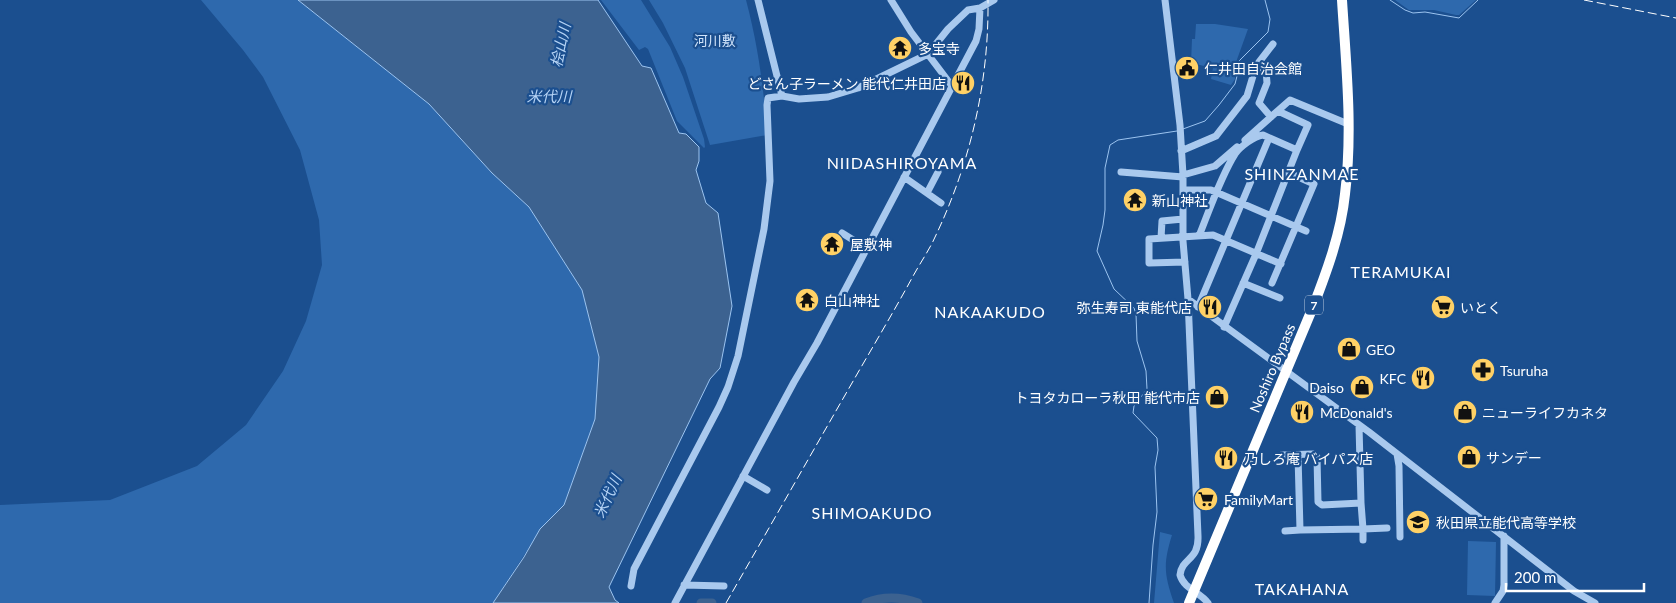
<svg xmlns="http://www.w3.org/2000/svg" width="1676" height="603" font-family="Lato,'Noto Sans JP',sans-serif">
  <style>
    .green { fill: #2e69ad }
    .water { fill: #3c6290; stroke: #9cc4f0 }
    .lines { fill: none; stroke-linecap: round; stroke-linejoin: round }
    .stream { stroke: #9cc4f0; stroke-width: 1 }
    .river { stroke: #3c6290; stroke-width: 9 }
    .minor { stroke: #a9c9ee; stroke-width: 7 }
    .highway { stroke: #fff; stroke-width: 10 }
    .rail { stroke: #fff; stroke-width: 1; stroke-dasharray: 9 4; stroke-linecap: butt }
    .labels { text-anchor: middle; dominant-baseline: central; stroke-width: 4.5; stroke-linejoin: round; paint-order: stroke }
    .shield { fill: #1b4f8f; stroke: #bbcadd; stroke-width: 1 }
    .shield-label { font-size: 12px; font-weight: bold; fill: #fff }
    .park-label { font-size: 14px; fill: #cfe3fa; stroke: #1b4f8f }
    .poi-label { font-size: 14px; fill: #fff; stroke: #1b4f8f; text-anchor: start }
    .street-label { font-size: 14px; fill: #fff; stroke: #1b4f8f }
    .water-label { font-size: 15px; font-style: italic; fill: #b5d3f5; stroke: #1b4f8f }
    .quarter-label { font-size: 16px; letter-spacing: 1px; fill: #fff; stroke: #1b4f8f }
  </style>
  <rect width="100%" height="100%" fill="#1b4f8f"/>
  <path class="green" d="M201,0h97l131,104 63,69 37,34 53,83 17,67 -4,62 -31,86 -23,24 -48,74h-493v-98l110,-5 87,-34 49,-41 37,-54 23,-50 16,-56 -3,-45 -19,-70 -37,-73 -20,-27z
    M601,0h40l29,47 13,30 21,62 1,8 -1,1 -27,-27 -29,-72 -3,-2 -6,3z
    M649,0h97c12,45 18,89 21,135l-57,10 -25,-77 -22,-45z
    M1395,0h81l-17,15h-3l-22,-5h-25z
    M1196,24h19l33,5 -13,36v14l-4,6 -20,-6 2,-11 -22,-5 1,-24h3z
    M1160,532l12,3c-9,29 -8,39 2,68h-20z
    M1468,541l28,1 -1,54 -28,-1z"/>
  <path class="water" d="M298,0h300l44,66 9,2 28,65 7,1 13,13v14l-3,9 10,33 12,10 14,93 -12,62 -10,11 -101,208 6,13 4,3h-126l31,-46 16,-28 24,-24 31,-86 4,-62 -17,-67 -53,-83 -37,-34 -63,-69z"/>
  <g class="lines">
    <path class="stream" d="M1390,0l15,10 8,3 12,-1 34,6 19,-18
      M1183,129l22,-8 14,-16 16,-21 2,-8v-13l31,-31 2,-13 -5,-19
      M1149,603l4,-58 4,-33 -2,-45 3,-17 -1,-12 -24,-25 1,-7 13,-17 -1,-18 -9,-30 -1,-27 -2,-6 -20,-19 -17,-38 6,-26 2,-15v-42l5,-23 8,-5 59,-9"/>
    <path class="river" d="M701,603h11
      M866,603c17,-7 36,-6 52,0"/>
    <path class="minor" d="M758,0l24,96
      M891,0l20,32 41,54
      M1165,0l15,125 3,50v66l5,58 10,237c1,25 -16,21 -18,39 4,14 20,17 28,28
      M1256,66l10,4 1,13 -8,20 12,14
      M1245,140l45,-40 58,24
      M1181,151l35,-15 31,-40 9,-30 17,-22
      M1121,172l62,5
      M1183,175l32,-9 22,-19
      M904,177l37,26
      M1183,190h28l95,41
      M927,193l11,-21
      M842,233l24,15
      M1199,236c10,-25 22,-60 36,-82 5,-7 19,-18 28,-19l34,15 11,-25 -30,-14
      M1161,238l1,-17 21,-2
      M1185,262l-36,1v-24l64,-4 68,29
      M1243,283l37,15
      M1272,283l42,-99 -27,-12
      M1188,299l181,133 205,159 21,12
      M1198,307l71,-169
      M1224,327l32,-73 41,-104
      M1359,425l2,78
      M1397,454l2,12 1,71
      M1282,455l31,-1 4,3 1,45 4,3 39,-2 2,26 -63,1 -2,-75
      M743,476l24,14
      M1285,531l15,-1
      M1363,540v-11l24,-1
      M684,585l40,1
      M631,586l3,-17 85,-162 9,-20 10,-31 26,-127 6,-48 -3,-76 1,-7 14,-2 17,3 29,-2 30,-9 70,-34 20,-25 20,-19 12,-2 14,-8
      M675,603l119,-221 23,-39 159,-302 3,-12 1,-21
      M1495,603l8,-12 1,-6v-49"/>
    <path class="highway" d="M1189,603l124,-296c14,-36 28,-74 32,-113 8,-64 1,-130 -3,-194"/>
    <path class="rail" d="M1584,0l92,18
      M726,603c42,-73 84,-147 126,-220 20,-35 41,-70 60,-105 8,-15 18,-29 24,-43 35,-74 53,-154 52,-235"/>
  </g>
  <defs>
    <g id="temple-disc" transform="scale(1.25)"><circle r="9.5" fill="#ffd166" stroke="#1b4f8f"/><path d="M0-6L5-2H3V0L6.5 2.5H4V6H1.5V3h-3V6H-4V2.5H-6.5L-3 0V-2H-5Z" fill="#111"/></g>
    <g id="civic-disc" transform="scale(1.25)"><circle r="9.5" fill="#ffd166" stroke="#1b4f8f"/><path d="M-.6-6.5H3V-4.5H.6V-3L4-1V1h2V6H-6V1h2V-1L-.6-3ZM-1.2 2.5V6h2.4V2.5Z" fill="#111"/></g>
    <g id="restaurant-disc" transform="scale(1.25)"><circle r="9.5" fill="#ffd166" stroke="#1b4f8f"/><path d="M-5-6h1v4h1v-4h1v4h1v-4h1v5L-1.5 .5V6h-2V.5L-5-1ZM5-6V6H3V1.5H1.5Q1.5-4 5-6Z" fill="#111"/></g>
    <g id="supermarket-disc" transform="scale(1.25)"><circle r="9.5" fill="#ffd166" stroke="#1b4f8f"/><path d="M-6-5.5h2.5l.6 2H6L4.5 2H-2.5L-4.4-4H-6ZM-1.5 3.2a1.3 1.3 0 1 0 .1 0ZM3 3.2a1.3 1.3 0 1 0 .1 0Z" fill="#111"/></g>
    <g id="shop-disc" transform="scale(1.25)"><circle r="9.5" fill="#ffd166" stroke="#1b4f8f"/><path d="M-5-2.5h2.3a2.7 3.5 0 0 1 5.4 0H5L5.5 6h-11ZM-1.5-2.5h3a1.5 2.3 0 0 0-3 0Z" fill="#111"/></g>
    <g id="pharmacy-disc" transform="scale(1.25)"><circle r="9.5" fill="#ffd166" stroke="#1b4f8f"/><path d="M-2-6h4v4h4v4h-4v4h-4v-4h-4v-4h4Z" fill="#111"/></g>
    <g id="school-disc" transform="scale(1.25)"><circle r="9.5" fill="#ffd166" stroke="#1b4f8f"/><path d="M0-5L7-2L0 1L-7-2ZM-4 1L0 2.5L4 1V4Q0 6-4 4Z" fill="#111"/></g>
  </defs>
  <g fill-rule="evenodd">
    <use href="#temple-disc" x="900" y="48"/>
    <use href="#civic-disc" x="1187" y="68"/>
    <use href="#restaurant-disc" x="963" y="83"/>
    <use href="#temple-disc" x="1135" y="200"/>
    <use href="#temple-disc" x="832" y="244"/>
    <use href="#temple-disc" x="807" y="300"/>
    <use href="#restaurant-disc" x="1210" y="307"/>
    <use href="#supermarket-disc" x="1443" y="307"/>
    <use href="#shop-disc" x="1349" y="349"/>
    <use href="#pharmacy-disc" x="1483" y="370"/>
    <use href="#restaurant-disc" x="1423" y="378"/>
    <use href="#shop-disc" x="1362" y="387"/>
    <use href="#shop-disc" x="1217" y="397"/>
    <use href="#restaurant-disc" x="1302" y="412"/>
    <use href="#shop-disc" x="1465" y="412"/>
    <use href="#shop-disc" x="1469" y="457"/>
    <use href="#restaurant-disc" x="1226" y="458"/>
    <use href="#supermarket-disc" x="1206" y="499"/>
    <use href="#school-disc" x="1418" y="522"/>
  </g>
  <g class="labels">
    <rect class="shield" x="1305" y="295.5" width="18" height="19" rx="4"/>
    <g class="shield-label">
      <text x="1314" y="305">7</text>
    </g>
    <g class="park-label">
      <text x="715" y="40">河川敷</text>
    </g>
    <g class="poi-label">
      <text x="918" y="48">多宝寺</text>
      <text x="1204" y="68">仁井田自治会館</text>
      <text x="946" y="83" text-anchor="end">どさん子ラーメン 能代仁井田店</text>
      <text x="1152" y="200">新山神社</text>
      <text x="850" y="244">屋敷神</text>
      <text x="824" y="300">白山神社</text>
      <text x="1192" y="307" text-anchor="end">弥生寿司 東能代店</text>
      <text x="1460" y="307">いとく</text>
      <text x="1366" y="349">GEO</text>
      <text x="1500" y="370">Tsuruha</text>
      <text x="1406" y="378" text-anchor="end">KFC</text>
      <text x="1344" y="387" text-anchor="end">Daiso</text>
      <text x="1200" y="397" text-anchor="end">トヨタカローラ秋田 能代市店</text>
      <text x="1320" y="412">McDonald's</text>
      <text x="1482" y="412">ニューライフカネタ</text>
      <text x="1486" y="457">サンデー</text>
      <text x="1244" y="458">乃しろ庵 バイパス店</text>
      <text x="1224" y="499">FamilyMart</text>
      <text x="1436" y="522">秋田県立能代高等学校</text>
    </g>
    <g class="street-label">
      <text transform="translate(1272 368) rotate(-67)">Noshiro Bypass</text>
    </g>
    <g class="water-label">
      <text transform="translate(560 45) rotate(-78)">桧山川</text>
      <text x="549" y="96">米代川</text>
      <text transform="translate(607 496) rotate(-65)">米代川</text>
    </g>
    <g class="quarter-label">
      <text x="902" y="162">NIIDASHIROYAMA</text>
      <text x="1302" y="173">SHINZANMAE</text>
      <text x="1401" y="271">TERAMUKAI</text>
      <text x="990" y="311">NAKAAKUDO</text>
      <text x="872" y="512">SHIMOAKUDO</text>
      <text x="1302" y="588">TAKAHANA</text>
    </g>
  </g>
  <path d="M1506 583v8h138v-8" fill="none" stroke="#ffffff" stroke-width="2.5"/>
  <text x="1514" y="583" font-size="15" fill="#ffffff" stroke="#1b4f8f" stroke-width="4" paint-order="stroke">200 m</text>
</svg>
